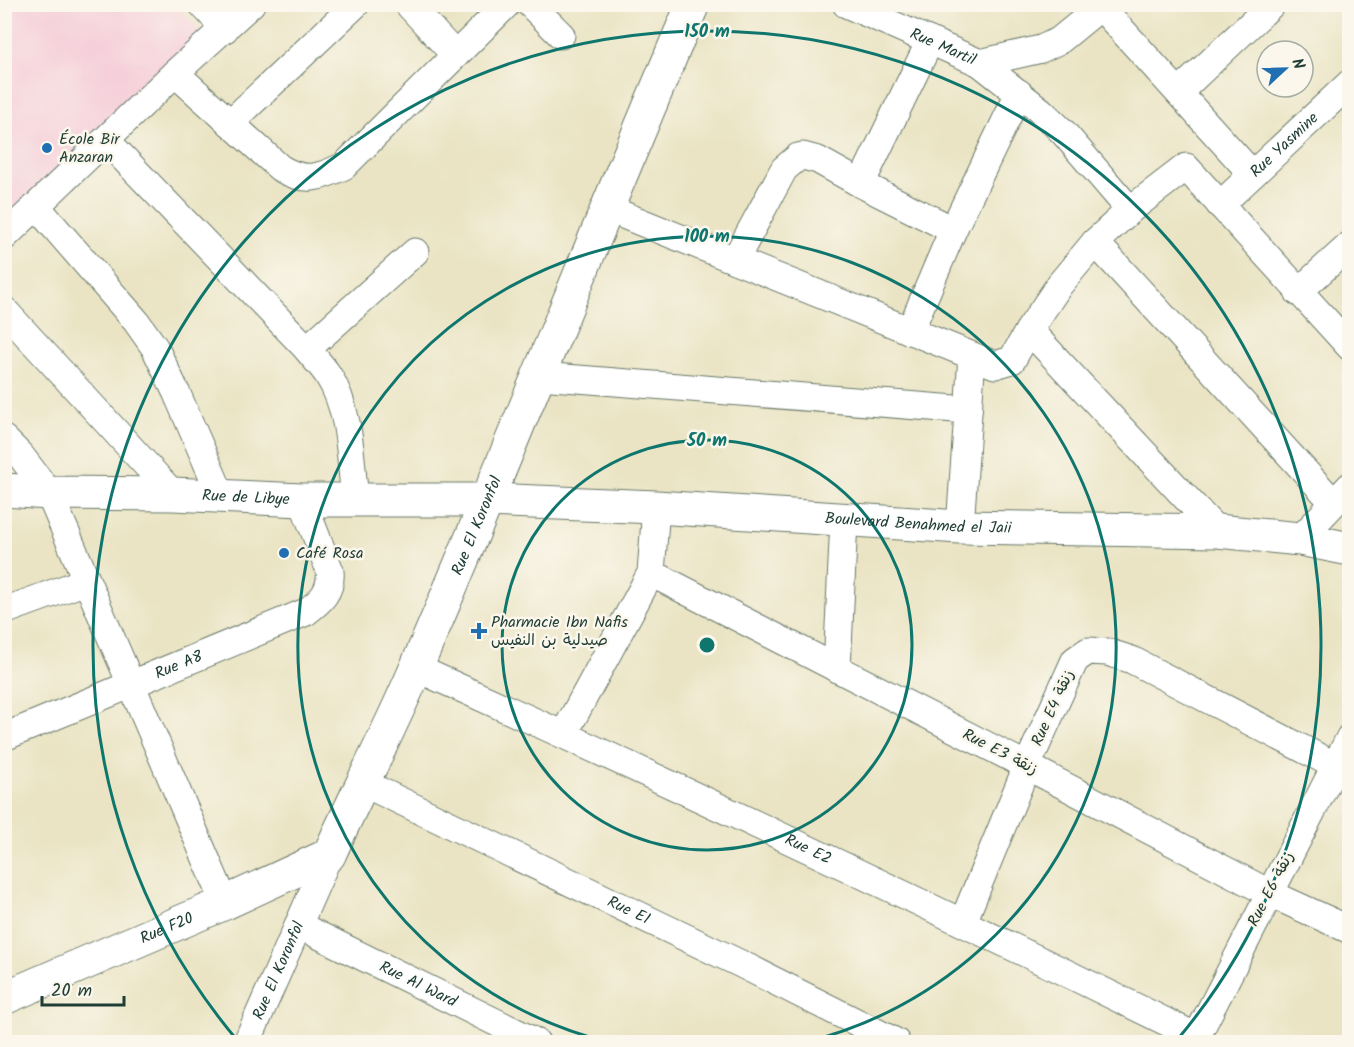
<svg xmlns="http://www.w3.org/2000/svg" width="1354" height="1047" font-family="Kalam,'Playpen Sans Arabic',sans-serif">
  <style>
    .built { fill: #f5cfda }
    .lines { fill: none; stroke-linecap: round; stroke-linejoin: round }
    .minor-casing { stroke: #676; stroke-width: 29 }
    .tertiary-casing { stroke: #676; stroke-width: 35 }
    .minor { stroke: #fff; stroke-width: 27 }
    .tertiary { stroke: #fff; stroke-width: 33 }
    .ring { fill: none; stroke: #0f766e; stroke-width: 3 }
    .poi-dot { fill: #1f6fb2; stroke: #fbf7ec; stroke-width: 2 }
    .labels { text-anchor: middle; dominant-baseline: central; stroke-width: 5; stroke-linejoin: round; paint-order: stroke }
    .street-label { font-size: 16px; fill: #1f3d34; stroke: #fbf7ec }
    .poi-label { font-size: 16px; fill: #1f3d34; stroke: #fbf7ec; text-anchor: start }
    .centre { fill: #0f766e; stroke: #fbf7ec; stroke-width: 3 }
    .ring-label { font-size: 18px; text-anchor: middle; font-weight: bold; fill: #0f766e; stroke: #fbf7ec; stroke-width: 5; stroke-linejoin: round; paint-order: stroke }
  </style>
  <rect width="100%" height="100%" fill="#fbf7ec"/>
  <filter id="ink" filterUnits="userSpaceOnUse"><feTurbulence type="fractalNoise" baseFrequency=".0167" numOctaves="2"/><feDisplacementMap in="SourceGraphic" scale="12" xChannelSelector="R" yChannelSelector="G"/><feConvolveMatrix kernelMatrix="1 2 1 2 8 2 1 2 1" color-interpolation-filters="sRGB"/></filter>
  <filter id="wash" filterUnits="userSpaceOnUse"><feTurbulence type="fractalNoise" baseFrequency=".008" numOctaves="4" result="noise"/><feDisplacementMap in="SourceGraphic" scale="24" xChannelSelector="R" yChannelSelector="G"/><feGaussianBlur stdDeviation="1.35" result="paint"/><feColorMatrix in="noise" values="0 0 0 0 0 0 0 0 0 0 0 0 0 0 0 0 0 1.4 0 .05"/><feComposite in="paint" operator="in"/></filter>
  <g filter="url(#wash)">
    <rect width="100%" height="100%" fill="#eae4c4"/>
    <path class="built" d="M5,5h171l30,31 -201,192z"/>
  </g>
  <g filter="url(#ink)">
    <g class="lines">
      <g class="minor-casing">
        <g id="minor">
          <path d="M202,4l23,25"/>
          <path d="M408,4l47,51"/>
          <path d="M530,4l31,31"/>
          <path id="s1" d="M846,4l134,59 61,-14 19,-9 44,-36"/>
          <path d="M1101,7l151,167"/>
          <path d="M930,41l-69,143 92,46"/>
          <path d="M980,63l61,48 22,21 67,78"/>
          <path d="M175,73l105,95c25,15 39,10 64,-2l163,-162"/>
          <path d="M1179,92l93,-88"/>
          <path d="M230,123l126,-119"/>
          <path d="M106,140l201,209c7,9 15,17 21,26 23,36 22,83 27,124"/>
          <path id="s2" d="M1220,205l130,-122"/>
          <path d="M37,207l99,114 19,27 22,46 44,101"/>
          <path d="M606,208l389,157 17,-5 17,-30 31,-46 35,-42 35,-32 56,-43 164,180"/>
          <path d="M4,237l171,-164 76,-69"/>
          <path d="M1095,242l238,260"/>
          <path d="M735,260l49,-91 14,-12 5,-1 15,4 43,24"/>
          <path d="M1298,292l52,-47"/>
          <path d="M4,310l169,184"/>
          <path d="M1029,330l188,201"/>
          <path d="M910,331l43,-101 66,-137"/>
          <path d="M307,349l108,-97"/>
          <path d="M540,376l428,34"/>
          <path d="M4,439l17,17 28,37 176,410"/>
          <path d="M960,527l12,-171"/>
          <path d="M1300,539l50,-53"/>
          <path d="M651,573l376,193 242,127 81,37"/>
          <path d="M4,611l82,-30"/>
          <path id="s3" d="M416,668c263,118 523,242 781,369"/>
          <path d="M837,669l7,-149"/>
          <path d="M564,734l87,-161 5,-66"/>
          <path id="s4" d="M4,737l302,-125c15,-11 26,-21 24,-41l-28,-71"/>
          <path id="s5" d="M361,782l380,182 155,78"/>
          <path d="M963,922l64,-156 48,-106 13,-9 19,1 25,8 202,105"/>
          <path id="s6" d="M298,925l238,117"/>
          <path id="s7" d="M247,1042l82,-187"/>
          <path d="M1194,1042l156,-305"/>
        </g>
      </g>
      <g class="tertiary-casing">
        <g id="tertiary">
          <path id="s8" d="M4,490l45,3 124,1 129,6h184l170,7 304,20 257,4 83,8 50,10"/>
          <path id="s9" d="M4,998l221,-95 104,-48c28,-63 61,-125 88,-189 95,-219 181,-442 276,-662"/>
        </g>
      </g>
      <use href="#minor" class="minor"/>
      <use href="#tertiary" class="tertiary"/>
    </g>
  </g>
  <g class="ring">
    <circle cx="707" cy="645" r="205"/>
    <path d="M608 1042A409 409 0 1 1 806 1042"/>
    <path d="M237 1040A614 614 0 1 1 1177 1040"/>
  </g>
  <g class="poi-dot">
    <circle cx="47" cy="148" r="6"/>
    <circle cx="284" cy="553" r="6"/>
    <path d="M476 622h6v6h6v6h-6v6h-6v-6h-6v-6h6z"/>
  </g>
  <g class="labels">
    <g class="street-label">
      <text stroke="none"><textPath href="#s1" startOffset="106">Rue Martil</textPath></text>
      <text stroke="none"><textPath href="#s2" startOffset="88">Rue Yasmine</textPath></text>
      <text stroke="none"><textPath href="#s8" startOffset="242">Rue de Libye</textPath></text>
      <text stroke="none"><textPath href="#s8" startOffset="915">Boulevard Benahmed el Jaii</textPath></text>
      <text stroke="none"><textPath href="#s9" startOffset="716">Rue El Koronfol</textPath></text>
      <text stroke="none"><textPath href="#s4" startOffset="189">Rue A8</textPath></text>
      <text transform="translate(1053 708) rotate(-66)">Rue E4 زنقة</text>
      <text transform="translate(1000 752) rotate(27)">Rue E3 زنقة</text>
      <text stroke="none"><textPath href="#s3" startOffset="432">Rue E2</textPath></text>
      <text transform="translate(1271 889) rotate(-63)">Rue E6 زنقة</text>
      <text stroke="none"><textPath href="#s5" startOffset="297">Rue E1</textPath></text>
      <text stroke="none"><textPath href="#s9" startOffset="177">Rue F20</textPath></text>
      <text stroke="none"><textPath href="#s7" startOffset="78">Rue El Koronfol</textPath></text>
      <text stroke="none"><textPath href="#s6" startOffset="134">Rue Al Ward</textPath></text>
    </g>
    <g class="poi-label">
      <text x="59" y="139">École Bir<tspan x="59" dy="18">Anzaran</tspan></text>
      <text x="296" y="553">Café Rosa</text>
      <text x="491" y="622">Pharmacie Ibn Nafis<tspan x="491" dy="18">صيدلية بن النفيس</tspan></text>
    </g>
  </g>
  <circle cx="707" cy="645" r="9" class="centre"/>
  <g class="ring-label">
    <text x="707" y="37">150 m</text>
    <text x="707" y="242">100 m</text>
    <text x="707" y="446">50 m</text>
  </g>
  <rect width="1354" height="1047" fill="none" stroke="#fbf7ec" stroke-width="24"/>
  <g transform="translate(1285 69) rotate(68)"><circle r="28" fill="#fbf7ec" stroke="#a3ada2" stroke-width="1.5"/>
  <path d="M0-4.5L10 22L0 15L-10 22Z" fill="#1f6fb2"/>
  <text y="-9" font-size="16" font-weight="bold" text-anchor="middle" fill="#1f3d34">N</text>
  </g>
  <path d="M42 996v9h82v-9" fill="none" stroke="#1f3d34" stroke-width="3"/>
  <text x="51" y="996" font-size="18" fill="#1f3d34" stroke="#fbf7ec" stroke-width="4.5" paint-order="stroke">20 m</text>
</svg>
